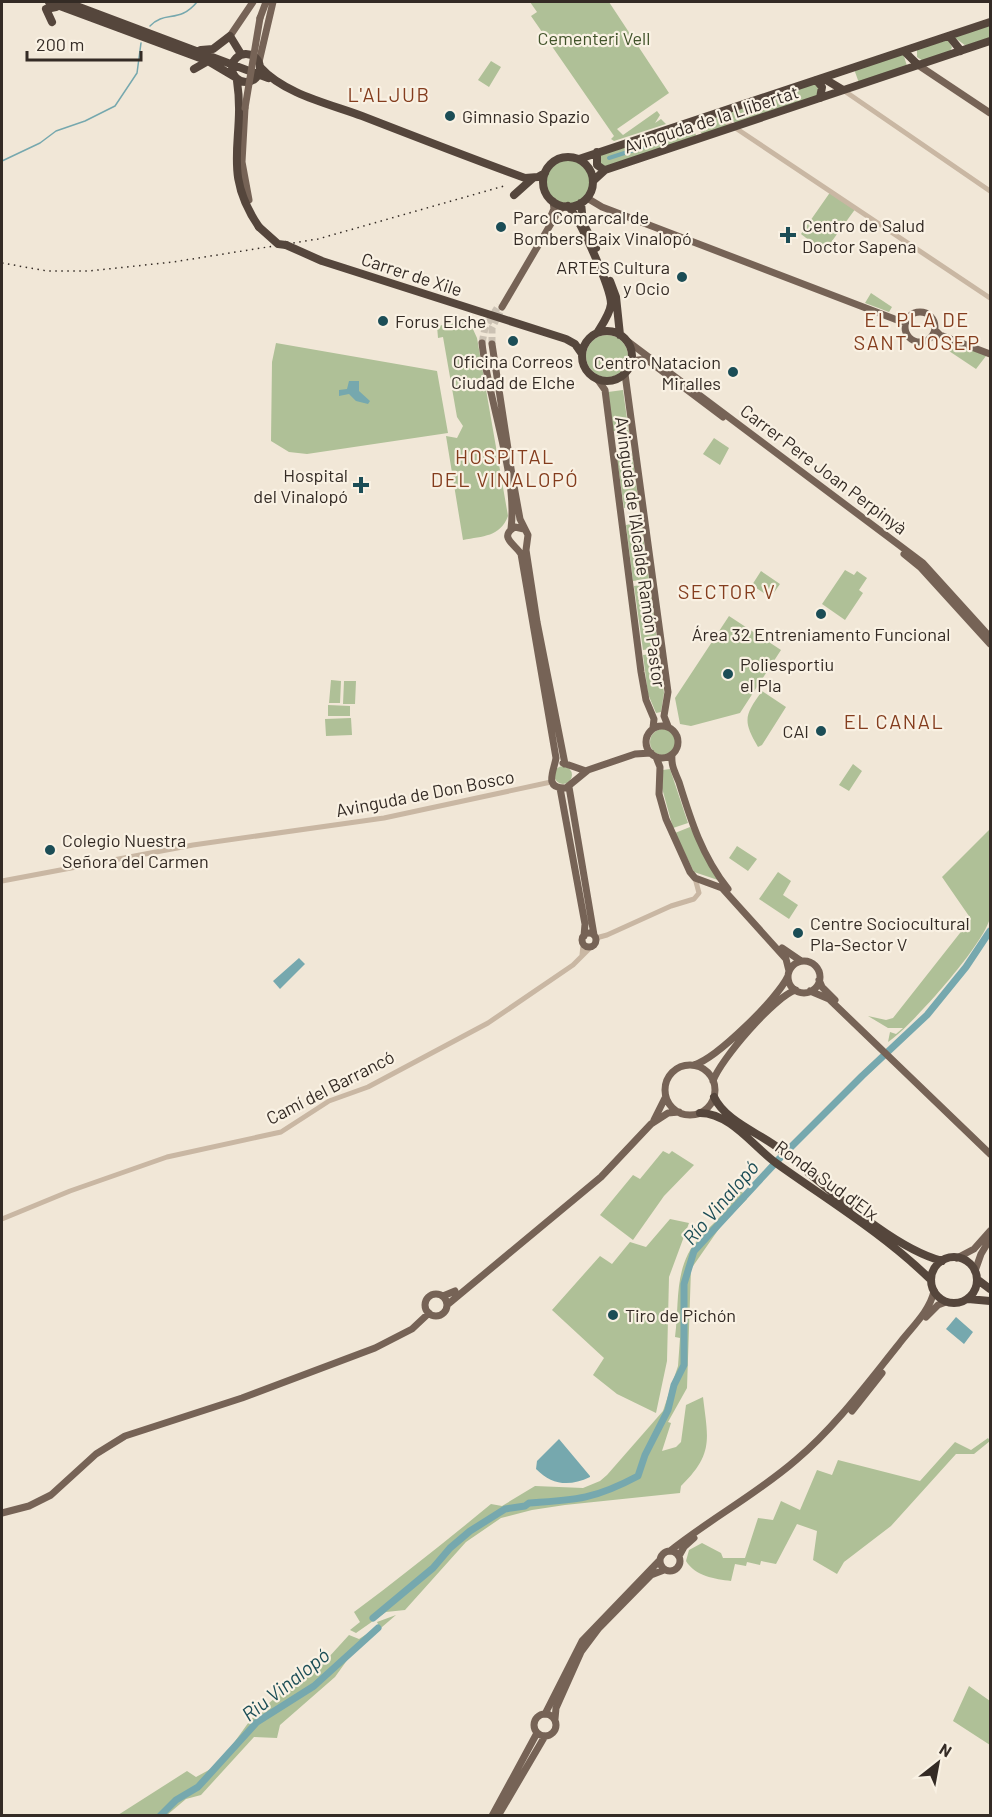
<svg xmlns="http://www.w3.org/2000/svg" width="992" height="1817" font-family="Barlow,sans-serif">
  <style>
    .green { fill: #afc097 }
    .water { fill: #76a8ae }
    .lines { fill: none; stroke-linecap: round; stroke-linejoin: round }
    .stream { stroke: #76a8ae; stroke-width: 1.5 }
    .canal { stroke: #76a8ae; stroke-width: 4 }
    .river { stroke: #76a8ae; stroke-width: 7 }
    .major-tunnel { stroke: #cbc1b3; stroke-width: 7; stroke-dasharray: 7 3.5; stroke-linecap: butt }
    .minor { stroke: #c9b7a3; stroke-width: 5 }
    .major { stroke: #766356; stroke-width: 7 }
    .highway { stroke: #55463c; stroke-width: 8 }
    .rail { stroke: #342b25; stroke-width: 1.5; stroke-dasharray: 1.5 4.5; stroke-linecap: butt }
    .major-bridge { stroke: #766356; stroke-width: 7 }
    .highway-bridge { stroke: #55463c; stroke-width: 8 }
    .poi-dot { fill: #1b4d56; stroke: #f9f1e3; stroke-width: 2 }
    .labels { text-anchor: middle; dominant-baseline: central; stroke-width: 4.5; stroke-linejoin: round; paint-order: stroke }
    .park-label { font-size: 18px; fill: #405229; stroke: #f9f1e3 }
    .poi-label { font-size: 18px; fill: #342b25; stroke: #f9f1e3; text-anchor: start }
    .street-label { font-size: 18px; fill: #342b25; stroke: #f9f1e3 }
    .neighbourhood-label { font-size: 20px; letter-spacing: 1.5px; fill: #843d1e; stroke: #f9f1e3 }
    .water-label { font-size: 20px; font-style: italic; fill: #1b4d56; stroke: #f9f1e3 }
  </style>
  <rect width="100%" height="100%" fill="#f1e7d7"/>
  <path class="green" d="M530,2h79l60,91 -52,36 6,6 34,-24 3,4 -5,8 6,-4 5,5 -52,17 -3,-2 3,-3 -83,-120 6,-4z
    M990,24v15l-24,7 -12,-9z
    M948,40l4,7 -2,5 -27,9 -6,-4v-8z
    M903,53l4,13 -48,17 -5,-14z
    M491,61l10,6 -12,20 -11,-7z
    M813,83l7,3 -1,9 -84,28 -6,-7v-3z
    M721,114l7,12 -26,8 -7,-11z
    M691,125l5,10 -1,3 -92,29 -6,-10 3,-3z
    M546 182a22 22 0 1 1 44 0a22 22 0 1 1-44 0Z
    M831,191l25,17 -32,44 -23,-18z
    M871,293l21,14 -3,5 -24,-9z
    M462,322l10,5 5,11 31,178c-8,21 -25,20 -45,24l-17,-104 11,2 6,-12 -6,-9 -14,-80 -5,1 -1,-12z
    M586 356a21 21 0 1 1 42 0a21 21 0 1 1-42 0Z
    M951,342l31,11 4,3 -10,13 -30,-20z
    M276,343l161,28 11,62 -141,21 -18,-2 -18,-11 1,-79z
    M623,390l6,43h-3l1,7 -9,2 -2,-11h-3l-5,-39z
    M714,438l15,10 -9,17 -17,-11z
    M628,446l1,7h3l7,52 -15,3 -7,-49 3,-1 -1,-11z
    M641,522l8,57 -16,2 -7,-56z
    M845,570l9,5 3,-4 10,7 -8,12 4,3 -18,27 -23,-16z
    M761,571l19,13 -7,10 -2,-2 -3,4 -16,-11z
    M650,584l8,64 -15,2 -9,-64z
    M729,616l52,34 -41,63 -49,13 -11,-2 -5,-26z
    M659,653l5,40 -3,19 -5,1 -8,-19 -5,-39z
    M331,680l10,1 -1,22h-11z
    M344,681h12l-1,23h-12z
    M762,691l24,16 -24,38 -4,2c-16,-27 -13,-32 4,-56z
    M328,705l22,1v10h-22z
    M351,718l1,17 -26,1 -1,-17z
    M650 742a13 13 0 1 1 26 0a13 13 0 1 1-26 0Z
    M853,764l9,7 -13,20 -10,-6z
    M554 775a9 9 0 1 1 18 0a9 9 0 1 1-18 0Z
    M670,769l18,54 -15,5 -11,-40 1,-18z
    M690,827l28,53 -24,-8 -19,-39z
    M990,829c1,28 2,60 0,88 -3,24 -80,111 -102,125l2,-10 6,2 7,-6h-15l-20,-12 18,4 7,-2 78,-99 -29,-42z
    M737,846l20,13 -9,12 -19,-13z
    M778,872l13,9 -8,14 15,10 -9,14 -30,-20z
    M663,1151l6,3 3,-3 22,14 -30,31 -31,44 -33,-25 33,-40 7,4z
    M738,1191l6,2 3,6 -24,24 -32,46 -4,119 -19,34 3,1 -9,28 14,-4 5,-5 5,-37 17,-8c5,42 11,57 -22,89l-1,7 -115,12 -33,5 -31,8 -35,24 -61,68 -19,2 -30,21 -6,-3 10,-8 -6,-10c47,-35 91,-70 137,-108l11,2 33,-20 48,2 17,-7 7,-6 56,-64 15,-45 2,-28 -5,-1c4,-28 0,-57 13,-83 13,-24 40,-38 50,-63z
    M670,1219l19,4 -20,54 -2,84 -11,52 -39,-19 -24,-19 11,-17 -52,-48 48,-54 12,8 18,-22 16,5z
    M988,1438l2,3 -16,13h-18l-65,72 -47,36 -7,12 -24,-14 4,-29 -20,-7 -21,40 -15,-3 -1,4 -13,-3 -1,4 -11,-2 -4,17c-16,-2 -36,-5 -45,-20l3,-11 13,-7 19,10 2,5h22l13,-40 15,2 8,-19 19,9 17,-40 15,5 6,-15 82,21 35,-39 16,8z
    M396,1615l-43,37 -18,25 -55,48 -3,13 -23,-1 -53,58 -15,4 -19,16h-49l69,-44 9,6 22,-12 33,-46 49,-43 28,-18 21,-23 10,4 20,-13 -2,-4z
    M969,1686l21,15v44l-37,-24z"/>
  <path class="water" d="M349,381h10v10l11,10 -2,3 -12,-3 -7,-7 -10,2v-6l8,-1z
    M299,958l6,6 -25,25 -7,-8z
    M956,1317l17,15 -9,12 -18,-15z
    M559,1439l31,37v1c-21,10 -38,8 -54,-8l1,-8z"/>
  <g class="lines">
    <path class="stream" d="M150,26c15,-16 29,-2 47,-24
      M2,161l38,-18 16,-12 29,-10 30,-15 22,-33 4,-30"/>
    <path class="canal" d="M609,158l65,-21"/>
    <path class="river" d="M373,1618l60,-50 17,-20 20,-17 35,-22 20,-3 4,-3c48,-3 66,-4 109,-27l7,-21 23,-45 6,-25 10,-20v-81l10,-33 85,-92 83,-83 65,-61 39,-48 24,-36
      M160,1816l16,-16 22,-13 59,-65 57,-36 64,-58"/>
    <path class="major-tunnel" d="M482,343l3,-15 14,-23
      M492,344v-16l8,-16"/>
    <path class="minor" d="M843,90l147,101
      M725,110l-1,8 4,5 262,175
      M2,881l191,-36 191,-27 167,-36
      M596,938l11,-3 64,-29 23,-7 5,-6 -4,-15
      M582,955l1,-10
      M2,1219l68,-28 97,-34 114,-25 48,-31 39,-14 120,-64 85,-58 17,-17"/>
    <path class="major" d="M260,18l6,-16
      M230,36l23,-34
      M259,62l14,-60
      M918,65l72,48
      M245,108l-3,54 7,38
      M587,198l15,9 303,116
      M551,216l3,-7 -1,-8
      M502,307l57,-97 6,-4
      M905 327a15 15 0 1 1 30 0a15 15 0 1 1-30 0Z
      M935,330l5,5 50,19
      M626,340l297,223 67,74
      M482,343c6,57 36,132 29,186
      M492,344l20,131 8,44 8,16 -2,15 11,72 28,142
      M631,361l15,-2 77,58
      M625,374l43,318 -4,24 4,10
      M598,380l7,10 36,282 5,28 8,19 -1,9
      M524,529l-9,-2c-17,10 0,17 6,27l35,204c-2,13 -13,31 10,30l22,-18 47,-16 16,-1
      M904,554l16,13 70,77
      M646 742a16 16 0 1 1 32 0a16 16 0 1 1-32 0Z
      M672,755c-1,11 3,17 7,27 12,39 23,74 49,107
      M656,757l4,10 -1,27 7,25 24,53 5,6 27,10 64,71 3,12
      M563,763l23,8
      M569,787l25,148
      M560,788l25,136 -1,12
      M582 940a7 7 0 1 1 14 0a7 7 0 1 1-14 0Z
      M782,948l19,13
      M788 977a16 16 0 1 1 32 0a16 16 0 1 1-32 0Z
      M819,980l3,7 13,13
      M810,991l19,8 161,155
      M694,1065c23,-7 84,-67 94,-89
      M665 1090a25 25 0 1 1 50 0a25 25 0 1 1-50 0Z
      M713,1081c7,-21 62,-85 83,-91
      M654,1120l11,-22
      M957,1258l17,-9 16,-18
      M975,1271l6,-17 9,-15
      M425 1305a11 11 0 1 1 22 0a11 11 0 1 1-22 0Z
      M443,1296l12,-5
      M447,1305l154,-128 50,-53 17,-11 11,-1
      M926,1317l12,-12 8,-3
      M852,1411l30,-38
      M2,1513l27,-7 22,-11 45,-41 29,-18 117,-38 133,-50 37,-19 17,-16
      M660 1561a10 10 0 1 1 20 0a10 10 0 1 1-20 0Z
      M670,1551c40,-32 87,-57 126,-91 40,-34 70,-75 103,-116 12,-16 31,-33 35,-53
      M679,1556l5,-9 10,-9
      M545,1714l37,-73 77,-80
      M534 1725a11 11 0 1 1 22 0a11 11 0 1 1-22 0Z
      M555,1719l1,-11 25,-56 18,-24 52,-53 13,-5
      M492,1816l45,-83
      M498,1816l47,-80"/>
    <path class="highway" d="M49,2l159,59 27,16
      M66,2l202,76
      M52,22l-6,-13 10,-2
      M949,36l12,15
      M201,50l12,-1 17,-13 11,18
      M904,51l14,14
      M232 68a14 14 0 1 1 28 0a14 14 0 1 1-28 0Z
      M260,67c24,27 70,37 102,49 54,21 108,42 163,62l13,-1 7,-4
      M194,69l14,-8
      M823,78l20,12
      M816,80l6,7 -2,11
      M237,81c9,59 -17,89 22,146
      M597,152v13l7,5
      M543 182a25 25 0 1 1 50 0a25 25 0 1 1-50 0Z
      M579,159l411,-137
      M593,181l12,-11 385,-129
      M514,195l19,-17
      M581,203l2,20 13,25
      M568,206c11,11 43,82 43,98 -1,10 -9,21 -14,29
      M286,245l36,16 244,78 9,5 7,10
      M610,281l6,16 4,38
      M582 356a25 25 0 1 1 50 0a25 25 0 1 1-50 0Z
      M714,1097c12,25 46,36 67,53 43,34 110,98 161,111
      M700,1113c30,0 54,34 76,50 53,38 108,71 155,117
      M931 1280a23 23 0 1 1 46 0a23 23 0 1 1-46 0Z
      M978,1280l12,9
      M968,1299l22,2"/>
    <path class="rail" d="M2,263l45,8h42l84,-9 145,-23 186,-53"/>
    <path class="major-bridge" d="M245,108l15,-90"/>
    <path class="highway-bridge" d="M259,227l19,17 8,1"/>
  </g>
  <g class="poi-dot">
    <circle cx="450" cy="116" r="6"/>
    <circle cx="501" cy="227" r="6"/>
    <path d="M785 226h6v6h6v6h-6v6h-6v-6h-6v-6h6z"/>
    <circle cx="682" cy="277" r="6"/>
    <circle cx="383" cy="321" r="6"/>
    <circle cx="513" cy="341" r="6"/>
    <circle cx="733" cy="372" r="6"/>
    <path d="M358 476h6v6h6v6h-6v6h-6v-6h-6v-6h6z"/>
    <circle cx="821" cy="614" r="6"/>
    <circle cx="728" cy="674" r="6"/>
    <circle cx="821" cy="731" r="6"/>
    <circle cx="50" cy="850" r="6"/>
    <circle cx="798" cy="933" r="6"/>
    <circle cx="613" cy="1315" r="6"/>
  </g>
  <g class="labels">
    <g class="park-label">
      <text x="594" y="38">Cementeri Vell</text>
    </g>
    <g class="poi-label">
      <text x="462" y="116">Gimnasio Spazio</text>
      <text x="513" y="217">Parc Comarcal de<tspan x="513" dy="21">Bombers Baix Vinalopó</tspan></text>
      <text x="802" y="225">Centro de Salud<tspan x="802" dy="21">Doctor Sapena</tspan></text>
      <text x="670" y="267" text-anchor="end">ARTES Cultura<tspan x="670" dy="21">y Ocio</tspan></text>
      <text x="395" y="321">Forus Elche</text>
      <text x="513" y="361" text-anchor="middle">Oficina Correos<tspan x="513" dy="21">Ciudad de Elche</tspan></text>
      <text x="721" y="362" text-anchor="end">Centro Natacion<tspan x="721" dy="21">Miralles</tspan></text>
      <text x="348" y="475" text-anchor="end">Hospital<tspan x="348" dy="21">del Vinalopó</tspan></text>
      <text x="821" y="634" text-anchor="middle">Área 32 Entreniamento Funcional</text>
      <text x="740" y="664">Poliesportiu<tspan x="740" dy="21">el Pla</tspan></text>
      <text x="809" y="731" text-anchor="end">CAI</text>
      <text x="62" y="840">Colegio Nuestra<tspan x="62" dy="21">Señora del Carmen</tspan></text>
      <text x="810" y="923">Centre Sociocultural<tspan x="810" dy="21">Pla-Sector V</tspan></text>
      <text x="625" y="1315">Tiro de Pichón</text>
    </g>
    <g class="street-label">
      <text transform="translate(711 119) rotate(-18)">Avinguda de la Llibertat</text>
      <text transform="translate(412 274) rotate(18)">Carrer de Xile</text>
      <text transform="translate(824 469) rotate(37)">Carrer Pere Joan Perpinyà</text>
      <text transform="translate(641 552) rotate(82)">Avinguda de l'Alcalde Ramón Pastor</text>
      <text transform="translate(425 793) rotate(-11)">Avinguda de Don Bosco</text>
      <text transform="translate(330 1087) rotate(-27)">Camí del Barrancó</text>
      <text transform="translate(827 1180) rotate(36)">Ronda Sud d'Elx</text>
    </g>
    <g class="neighbourhood-label">
      <text x="389" y="94">L'ALJUB</text>
      <text x="917" y="319">EL PLA DE<tspan x="917" dy="23">SANT JOSEP</tspan></text>
      <text x="505" y="456">HOSPITAL<tspan x="505" dy="23">DEL VINALOPÓ</tspan></text>
      <text x="727" y="591">SECTOR V</text>
      <text x="894" y="721">EL CANAL</text>
    </g>
    <g class="water-label">
      <text transform="translate(720 1202) rotate(-49)">Río Vinalopó</text>
      <text transform="translate(285 1684) rotate(-38)">Riu Vinalopó</text>
    </g>
  </g>
  <rect width="992" height="1817" fill="none" stroke="#342b25" stroke-width="6"/>
  <g transform="translate(938 1763) rotate(31)" stroke="#f9f1e3" stroke-width="4.5" paint-order="stroke">
  <path d="M0-4.5L10 22L0 15L-10 22Z" fill="#342b25"/>
  <text y="-9" font-size="16" font-weight="bold" text-anchor="middle" fill="#342b25">N</text>
  </g>
  <path d="M27 51v9h114v-9" fill="none" stroke="#342b25" stroke-width="3"/>
  <text x="36" y="51" font-size="18" fill="#342b25" stroke="#f9f1e3" stroke-width="4.5" paint-order="stroke">200 m</text>
</svg>
